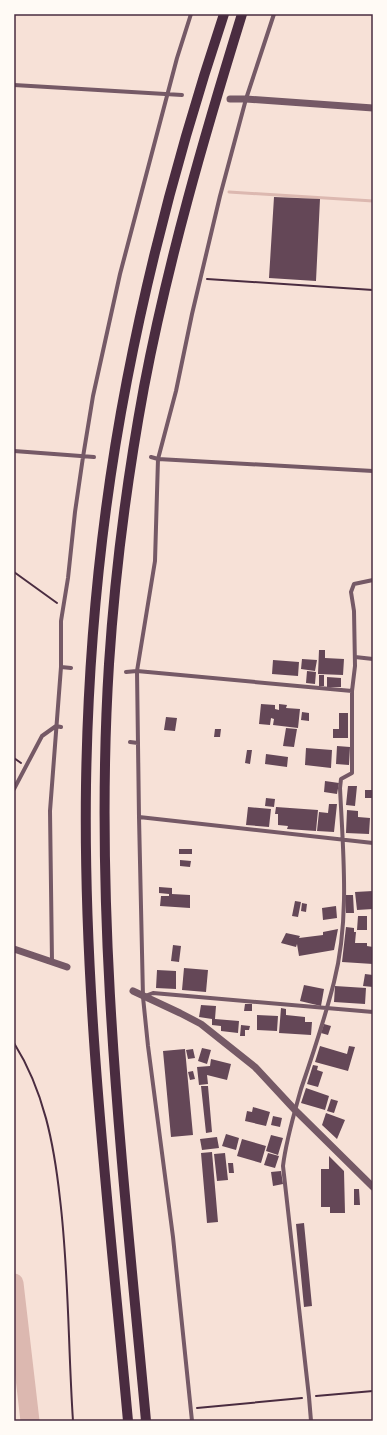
<svg xmlns="http://www.w3.org/2000/svg" width="387" height="1435" font-family="'PT Sans',sans-serif">
  <style>
    .lines { fill: none; stroke-linecap: round; stroke-linejoin: round }
    .stream { stroke: #dcb8b0; stroke-width: 3 }
    .river { stroke: #dcb8b0; stroke-width: 19 }
    .building { fill: #644757 }
    .path { stroke: #4a2c40; stroke-width: 2 }
    .minor { stroke: #755966; stroke-width: 4 }
    .tertiary { stroke: #755966; stroke-width: 7 }
    .motorway { stroke: #4a2c40; stroke-width: 10 }
    .neatline { fill: none; stroke: #4a2c40; stroke-width: 1.5 }
  </style>
  <rect width="100%" height="100%" fill="#f7e1d7"/>
  <g class="lines">
    <path class="stream" d="M229,192l144,9"/>
    <path class="river" d="M14,1283l16,138"/>
  </g>
  <path class="building" d="M274,197l46,2 -4,82 -47,-3z
    M319,650h6v8l19,1 -1,16 -25,-1z
    M302,659l15,1 -2,11 -14,-2z
    M273,660l26,2 -1,14 -26,-2z
    M307,671l9,1 -1,12 -9,-1z
    M319,675h5v11h-5z
    M327,677l14,1v9h-14z
    M261,704l14,1v4l4,1v-6l8,1 -1,3 14,1 -2,19 -25,-3 1,-6 -3,-1 -1,7 -11,-1z
    M302,712l7,1v8l-8,-1z
    M339,713h9v25h-15v-9h6z
    M166,717l11,1 -2,13 -11,-1z
    M286,728l11,1 -3,18 -11,-1z
    M215,729h6l-1,8h-6z
    M337,746l13,1 -1,18 -13,-1z
    M306,748l26,2 -1,18 -26,-3z
    M247,750h5l-2,14 -5,-1z
    M266,754l22,3 -1,10 -22,-3z
    M325,781l14,2 -2,11 -13,-2z
    M348,786h9l-2,20 -9,-1z
    M365,790h8v8h-8z
    M266,798l9,1 -1,8 -9,-1z
    M329,804h8l-3,28 -17,-1 2,-19 9,1z
    M248,807l23,2 -2,18 -23,-2z
    M276,807l42,3 -2,21 -29,-2 1,-3 -10,-1v-11h-3z
    M347,810l11,1v6l12,1 -1,16 -23,-1z
    M179,849h13v5h-13z
    M180,860l11,1 -1,6 -10,-1z
    M159,887l13,1v6l18,1v13l-30,-2 1,-10h8v-2l-10,-1z
    M373,891v18l-16,1 -2,-18z
    M345,895h8l1,18h-8z
    M295,901l6,1 -3,15 -6,-1z
    M302,903l5,1 -1,8 -5,-1z
    M336,906l1,12 -14,2 -1,-12z
    M358,916h9v14h-10z
    M346,927l8,1v4h2l-1,11h12v3l6,1v17l-31,-2z
    M338,929l-4,21 -35,6 -2,-12 -1,3 -15,-4 5,-10 14,3 -1,2 24,-3v-3z
    M173,945l8,1 -2,16 -8,-1z
    M184,968l24,2 -2,22 -24,-2z
    M157,970l19,1v18l-20,-1z
    M365,974l8,1v12l-10,-1z
    M304,985l20,4 -3,17 -21,-5z
    M335,986l31,2 -1,16 -31,-2z
    M245,1004h7v7h-8z
    M201,1005l15,1 -1,13 24,2 -1,12 -17,-2v-5l-9,-1v-6l-13,-2z
    M281,1008l5,1v6l19,2v5h7l-1,13 -32,-2z
    M257,1015l21,1 -1,15 -20,-1z
    M324,1024l7,2 -3,9 -7,-2z
    M241,1025l9,1 -1,4h-4v6h-5z
    M320,1046l27,8 2,-8 6,1 -7,24 -33,-9z
    M202,1048l9,2 -4,14 -9,-3z
    M185,1049l8,86 -22,2 -8,-86z
    M193,1049l2,9 -7,1 -2,-9z
    M211,1059l20,5 -4,16 -20,-5 1,9 -9,1 -2,-18 13,-1z
    M313,1065l5,1 -1,4 6,2 -5,15 -11,-3z
    M193,1071l2,8 -5,1 -2,-8z
    M201,1086h7l4,46 -6,1z
    M306,1088l23,8 -4,14 -24,-7z
    M331,1099l7,2 -4,12 -7,-2z
    M253,1107l17,5 -4,14 -21,-5 2,-10 5,1z
    M326,1113l19,7 -8,19 -15,-14z
    M273,1116l9,2 -2,9 -9,-2z
    M226,1134l13,4 -3,12 -14,-4z
    M271,1135l12,3 -5,17 -12,-4z
    M217,1137l2,11 -17,2 -2,-11z
    M242,1139l24,7 -5,17 -24,-7z
    M212,1152l6,70 -11,1 -6,-70z
    M225,1153l3,27 -11,1 -3,-27z
    M268,1153l11,3 -4,12 -11,-3z
    M329,1156l15,15 1,42h-15v-6h-9v-38h8z
    M228,1163h5l1,10h-5z
    M281,1171l2,13 -10,2 -2,-14z
    M354,1189h5l1,16h-6z
    M304,1223l8,83 -8,1 -8,-83z"/>
  <g class="lines">
    <path class="path" d="M207,279l166,11
      M14,572l43,31
      M14,758l7,5
      M14,1043c30,48 40,101 46,156 9,74 8,148 13,222
      M316,1396l57,-5
      M197,1408l105,-10"/>
    <path class="minor" d="M14,85l168,10
      M14,451l80,6
      M151,457l7,2 215,12
      M355,657l18,2
      M61,667l10,1
      M126,672l11,-1 215,20
      M130,742l8,1
      M14,789l28,-53 14,-10 5,1
      M139,817l234,26
      M52,962l-2,-151 11,-144v-46l7,-43 7,-66 8,-55 10,-61 27,-122 57,-216 14,-44
      M145,996l8,-3 220,19
      M192,1421l-19,-184 -25,-191 -5,-49 -4,-180 -2,-146 18,-110 3,-102 18,-68 16,-77 28,-118 26,-97 28,-85
      M311,1421l-2,-24 -26,-231c3,-26 11,-52 18,-77 12,-35 24,-71 33,-107 16,-63 9,-130 6,-194l1,-9 11,-6v-82l3,-25 -1,-55 -3,-19 3,-8 19,-4"/>
    <path class="tertiary" d="M230,99h16l127,9
      M14,949l53,18
      M133,991l47,22 21,11 54,43 40,43 78,77"/>
    <path class="motorway" d="M128,1421c-19,-211 -45,-423 -42,-635 2,-136 15,-272 41,-406 24,-124 57,-246 97,-366
      M146,1421c-23,-251 -53,-504 -37,-757 6,-92 18,-185 35,-277 24,-126 60,-250 98,-373"/>
  </g>
  <rect width="387" height="1435" fill="none" stroke="#fffaf5" stroke-width="30"/>
  <rect x="15" y="15" width="357" height="1405" class="neatline"/>
</svg>
